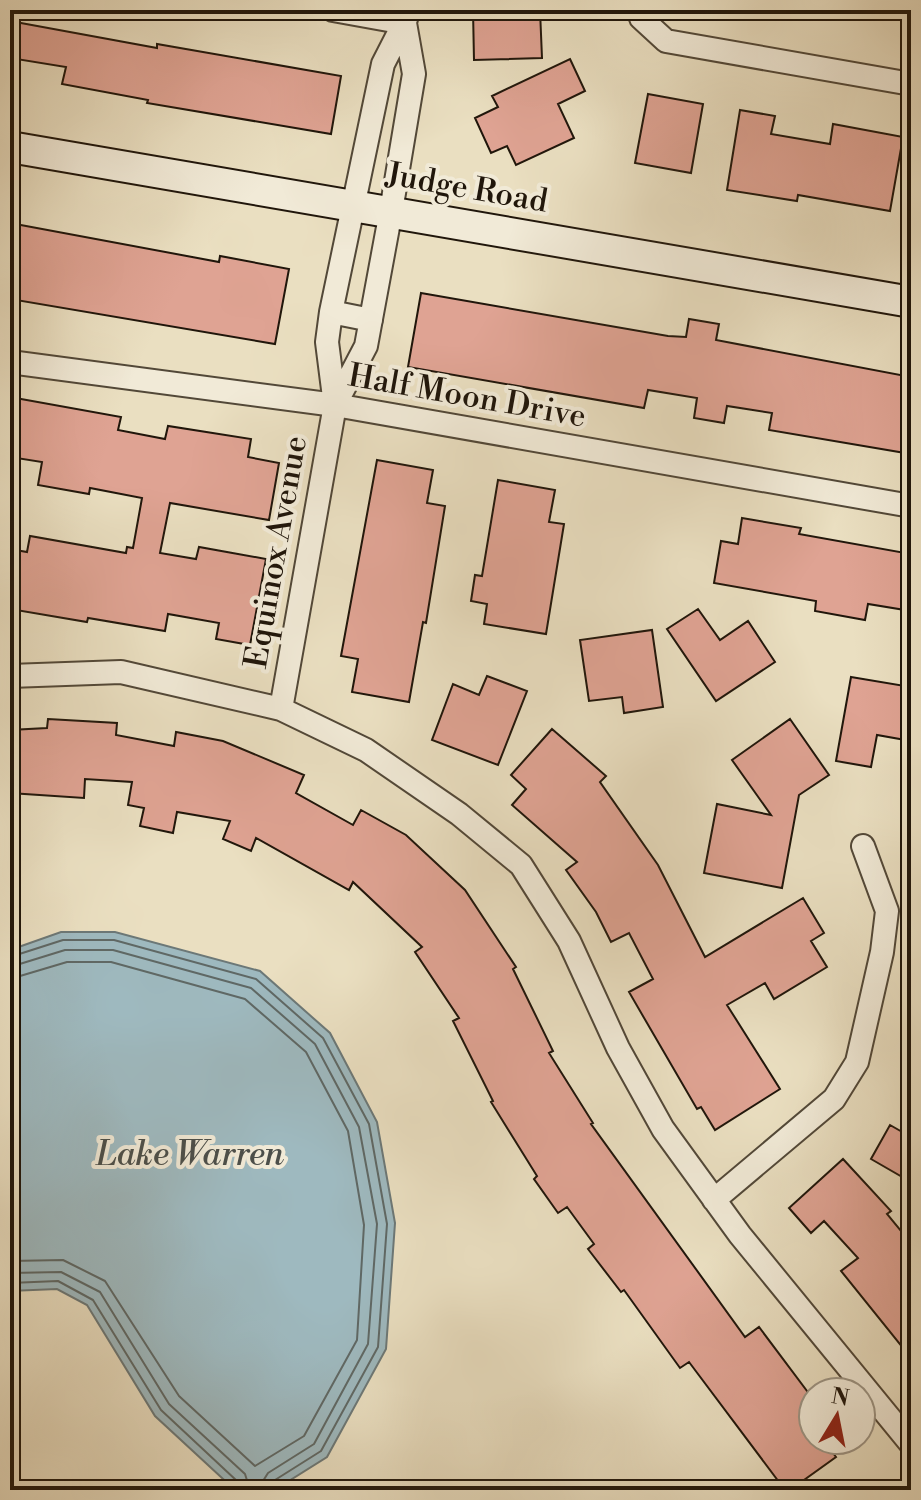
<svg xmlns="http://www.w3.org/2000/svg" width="921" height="1500" font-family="'Libre Bodoni',serif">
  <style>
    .water { fill: #9eb9bf; stroke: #6c7877; stroke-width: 2 }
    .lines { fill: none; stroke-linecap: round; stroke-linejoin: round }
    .shore { stroke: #5f6865; stroke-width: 2 }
    .building { fill: #dfa393; stroke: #20160b; stroke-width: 2 }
    .street-casing { stroke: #524838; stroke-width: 26 }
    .secondary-casing { stroke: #20160b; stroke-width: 34 }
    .street { stroke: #f1ead7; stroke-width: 22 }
    .secondary { stroke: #f1ead7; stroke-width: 30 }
    .labels { text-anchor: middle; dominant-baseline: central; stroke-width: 8; stroke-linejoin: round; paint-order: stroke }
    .street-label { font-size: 32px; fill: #20160b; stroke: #f1ead7 }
    .water-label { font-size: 34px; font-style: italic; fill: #4c4f4a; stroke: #f1ead7 }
  </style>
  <rect width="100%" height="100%" fill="#eadfc1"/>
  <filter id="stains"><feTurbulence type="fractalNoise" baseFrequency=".0025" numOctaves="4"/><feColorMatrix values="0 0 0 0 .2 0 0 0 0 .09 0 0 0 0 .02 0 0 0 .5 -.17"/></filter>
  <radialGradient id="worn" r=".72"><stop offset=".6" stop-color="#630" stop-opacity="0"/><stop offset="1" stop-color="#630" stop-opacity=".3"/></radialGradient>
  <path class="water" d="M61,932h54l145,39 70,62 47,89 18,101 -9,126 -59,108 -51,32 -41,1 -80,-74 -68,-111 -30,-16 -47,2v-341z"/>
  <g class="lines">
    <path class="shore" d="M10,957l53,-17h51l142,39 67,59 46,86 18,100 -9,123 -57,104 -46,29 -4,10
      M10,967l55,-17h48l138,38 64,56 44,83 18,97 -9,120 -54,100 -46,29 -5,8 -2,9
      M10,979l57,-17h44l134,37 61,53 42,79 16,94 -7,115 -53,96 -49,30 -76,-70 -74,-115 -42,-21 -53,1
      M10,1273l51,-1 39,20 69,112 76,70 5,16
      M10,1283l48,-2 35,19 68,110 76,71 3,9"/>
  </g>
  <path class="building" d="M473,10h67l2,48 -68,2z
    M10,21l147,27v-4l184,32 -10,58 -184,-31 1,-3 -86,-16 4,-17 -56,-9z
    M570,59l15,32 -27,13 16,34 -58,27 -9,-19 -16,7 -16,-35 23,-11 -6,-11z
    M648,94l55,10 -12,69 -56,-10z
    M740,110l35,6 -4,18 59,10 3,-20 70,13 -13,74 -92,-16 -1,6 -70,-11z
    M10,223l209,39 1,-6 69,13 -14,75 -265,-45z
    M421,293l247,43 18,1 3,-18 30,5 -3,16 195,37v77l-142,-24 3,-17 -45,-7 -3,17 -30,-5 3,-20 -49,-8 -4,18 -236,-41z
    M10,397l111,20 -3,13 47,9 3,-13 83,13 -3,18 31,6 -10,57 -99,-17 -10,50 36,6 3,-12 67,12 -16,86 -34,-6 3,-16 -51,-9 -3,17 -77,-13 -1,4 -77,-13v-60l17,3 3,-16 96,17 1,-6 6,1 9,-50 -52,-10 -1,6 -51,-9 4,-23 -32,-5z
    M377,460l56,10 -6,33 18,3 -19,117 -3,-1 -14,80 -57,-10 6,-33 -17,-3z
    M498,480l57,10 -6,32 15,2 -18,110 -62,-10 3,-20 -16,-3 4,-26 7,1z
    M742,518l59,10 -2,6 112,20v57l-43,-7 -3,16 -50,-9 1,-10 -102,-18 7,-42 17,3z
    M698,609l22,31 28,-19 27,41 -59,39 -49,-72z
    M652,630l11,77 -39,6 -2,-16 -33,4 -9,-61z
    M487,676l40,15 -29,74 -66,-25 21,-56 26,11z
    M851,677l60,10v54l-34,-6 -6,32 -35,-6z
    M48,719l69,4 -1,12 58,11 2,-14 47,9 81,34 -8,18 57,32 8,-15 45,25 59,55 51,77 -3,2 40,82 -4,2 44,70 -2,1 154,213 14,-10 54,72v41h10l13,17 -46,33h-5l-96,-128 -9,6 -56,-78 -3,2 -33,-43 6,-5 -27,-37 -9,6 -24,-34 3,-3 -46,-74 2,-1 -40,-80 6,-3 -44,-66 7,-5 -69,-65 -4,8 -93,-52 -5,13 -28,-12 7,-18 -53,-9 -4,21 -33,-7 4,-18 -16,-3 4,-23 -47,-3 -1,19 -74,-5v-63l37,-2z
    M790,719l39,56 -30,20 -17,93 -78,-15 13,-69 54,11 -39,-55z
    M552,729l54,47 -6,6 58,83 47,92 98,-59 21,35 -13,8 16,26 -53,32 -9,-16 -38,22 53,84 -65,41 -14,-23 -4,2 -68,-117 24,-13 -24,-46 -18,9 -15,-30 -30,-42 11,-8 -65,-57 14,-16 -15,-14z
    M890,1125l21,12v45l-40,-23z
    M843,1159l48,52 -4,3 24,29v115l-70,-87 17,-13 -34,-37 -13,12 -22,-25z"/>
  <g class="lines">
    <g class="street-casing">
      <path id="street" d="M333,10l72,13
        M639,10l2,8 25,23 245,43
        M331,312l40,8
        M10,362l325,43 576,101
        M335,405l-8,-63 4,-30 52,-248 23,-45
        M10,676l111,-4 160,37 85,41 93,64 62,51 48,76 49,107 45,81 77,106 171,209
        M281,709l54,-304 31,-59 25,-135 23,-137 -9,-51
        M714,1200l120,-101 23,-37 25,-110 5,-41 -24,-65"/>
    </g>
    <g class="secondary-casing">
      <path id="secondary" d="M10,147l901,155"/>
    </g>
    <use href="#street" class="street"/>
    <use href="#secondary" class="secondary"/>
  </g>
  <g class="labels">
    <g class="street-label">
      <text transform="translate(467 188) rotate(10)">Judge Road</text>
      <text transform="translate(467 396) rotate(10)">Half Moon Drive</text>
      <text transform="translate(276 552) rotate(-80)">Equinox Avenue</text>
    </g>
    <g class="water-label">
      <text x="190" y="1155">Lake Warren</text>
    </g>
  </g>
  <rect width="921" height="1500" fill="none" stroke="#eadfc1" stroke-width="40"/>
  <rect x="12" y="12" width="897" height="1476" fill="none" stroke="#20160b" stroke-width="4"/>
  <rect x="20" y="20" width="881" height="1460" fill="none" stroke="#20160b" stroke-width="2"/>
  <g transform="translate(837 1416) rotate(10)"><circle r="38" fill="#f1ead7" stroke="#9d9585" stroke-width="2"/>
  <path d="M0-6L14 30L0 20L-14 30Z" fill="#8f2418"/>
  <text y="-12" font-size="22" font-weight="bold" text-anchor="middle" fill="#20160b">N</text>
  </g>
  <rect width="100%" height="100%" filter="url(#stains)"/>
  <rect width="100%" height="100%" fill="url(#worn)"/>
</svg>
